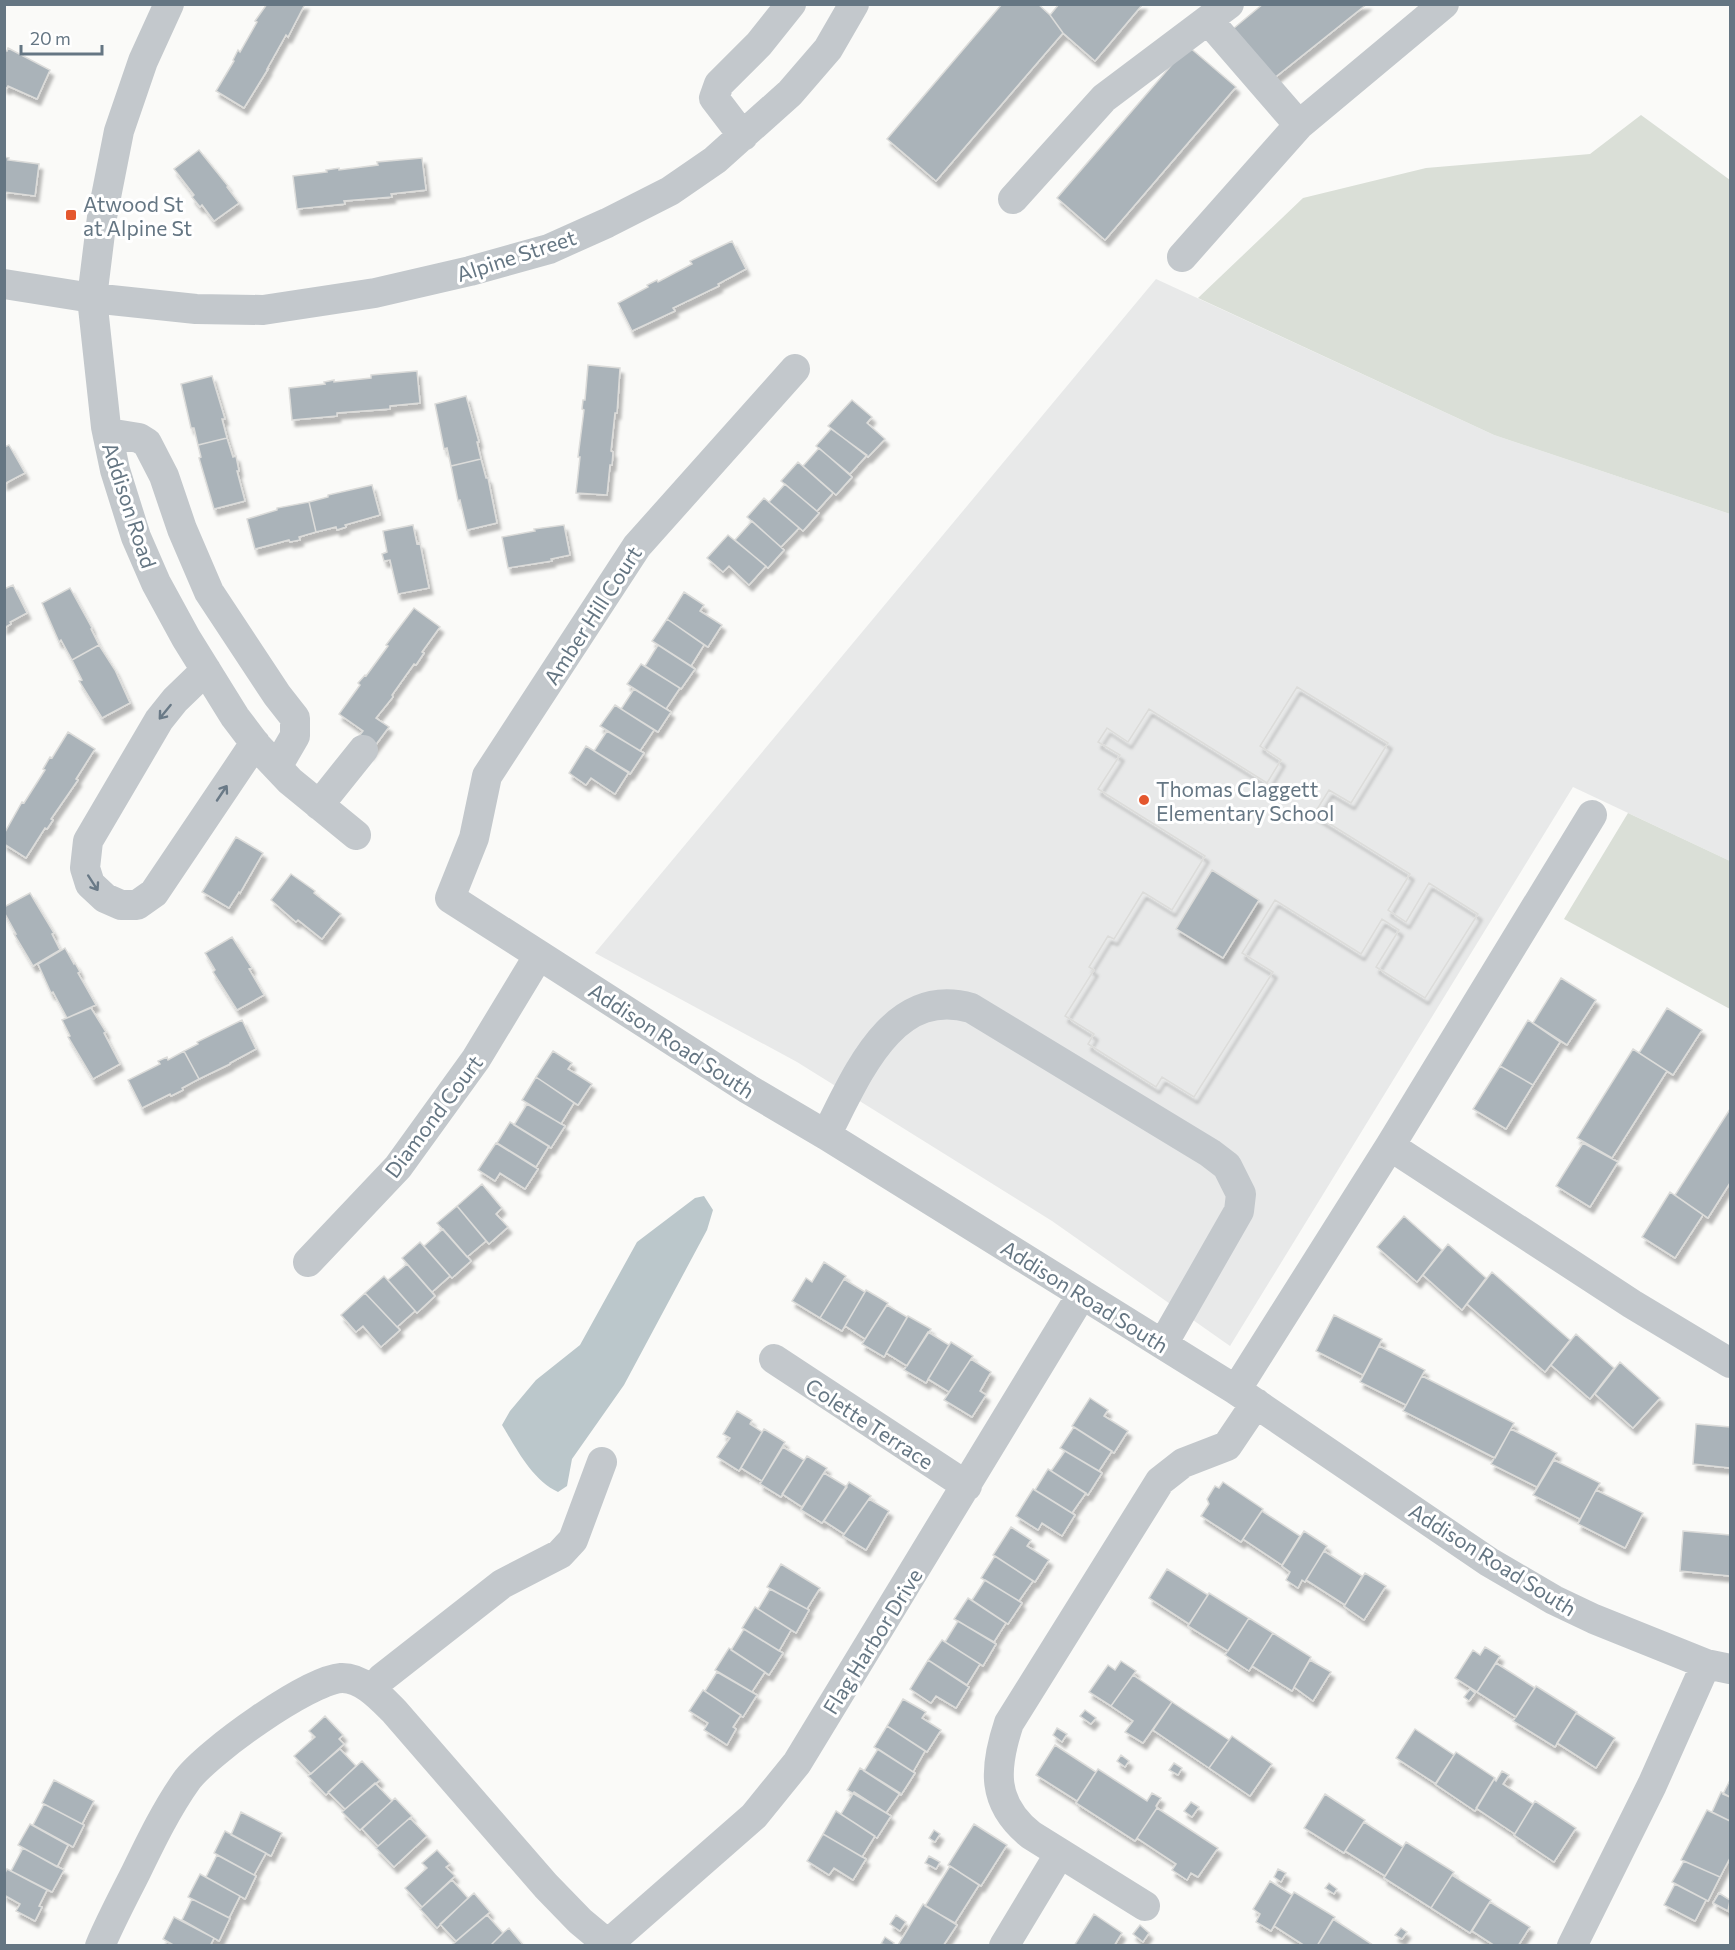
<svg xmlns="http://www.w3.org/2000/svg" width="1735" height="1950" font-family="Commissioner,sans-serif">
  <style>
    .built { fill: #e8e9e9 }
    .green { fill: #dadfd7 }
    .water { fill: #bbc7cb }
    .building { fill: #aab3b9; stroke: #dcdcda; stroke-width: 1.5; fill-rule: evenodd; filter: url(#shadow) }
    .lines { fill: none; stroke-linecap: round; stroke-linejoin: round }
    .minor { stroke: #c3c8cc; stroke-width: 30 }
    .oneway { stroke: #6a7a87 }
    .poi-dot { fill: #e4572e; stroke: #fff; stroke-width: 2 }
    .labels { text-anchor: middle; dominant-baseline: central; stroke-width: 6; stroke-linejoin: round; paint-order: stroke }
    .poi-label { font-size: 21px; fill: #657683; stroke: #fff; text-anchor: start }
    .street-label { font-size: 21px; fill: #657683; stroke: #fff }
  </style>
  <defs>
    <filter id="shadow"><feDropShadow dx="3.5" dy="6" stdDeviation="1.5" flood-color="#0004"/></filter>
  </defs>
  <rect width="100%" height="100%" fill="#fafaf8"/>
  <path class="built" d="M1156,279l338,156 236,79v347l-157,-74 -343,559 -178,-125 -255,-159 -202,-109z"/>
  <path class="green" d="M1641,115l89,65v334l-236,-79 -296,-137 105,-100 123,-30 164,-14z
    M1628,813l102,48v148l-166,-90z"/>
  <path class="water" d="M704,1196l9,14 -6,20 -83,155 -52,74 -5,27 -9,6c-26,-12 -42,-44 -56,-67l8,-14 26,-31 44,-35 57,-103 58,-44z"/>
  <path class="building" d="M267,4h38l-17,33 -2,-2 -19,34h1l-24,39 -28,-17 18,-30 -1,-1 5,-10 2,2 17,-30 -2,-1z
    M1002,4h36l12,11 13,18 -127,148 -49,-42z
    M1059,4h84l-48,57 -32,-28 -13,-18z
    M1263,4h104l-99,79 -40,-50z
    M1188,46l48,41 -131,153 -48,-42z
    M8,48l42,22 -13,29 -29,-13 -1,2 -3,-1v-37l3,1z
    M199,150l29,36 -1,1 12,16 -25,18 -12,-16 -2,2 -8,-10 2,-2 -20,-26z
    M4,157l5,1 -1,2 31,4 -4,32 -31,-4z
    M422,158l4,32 -35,4 1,3 -48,4 1,3 -48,5 -4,-33 34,-4 -1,-2 13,-2v2l39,-5 -1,-3z
    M732,241l14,28 -28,15 1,2 -46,22 2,3 -43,20 -14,-28 30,-16 -1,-2 10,-5 1,2 34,-18 -2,-3z
    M588,365l32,3 -3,45h-2l-4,38 2,1 -1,13h-2l-3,30 -31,-2 4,-36h-2l6,-47 -2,-1 1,-9h2z
    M417,371l3,32 -30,3v3l-53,4v3l-45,4 -3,-32 36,-4 -1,-2 10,-2v2l37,-4v-3z
    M212,376l13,43h-3l5,19 -29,7 -4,-17h-3l-10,-44z
    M466,396l13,46h-2l4,17 -30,7 -4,-18 -3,1 -9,-45z
    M852,400l20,17 -5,6 18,16 -17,18 -40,-31z
    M831,429l36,26 -17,19 -34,-28z
    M227,438l6,19 3,-1 3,15h-2l8,30 -31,8 -15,-51 2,-1 -3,-12z
    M9,445l16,28 -21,11v-37z
    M819,448l33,29 -16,18 -33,-29z
    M481,459l5,19h2l9,45 -30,7 -7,-30 -2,1 -7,-35z
    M798,462l35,31 -16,18 -36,-30z
    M785,484l34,29 -16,18 -34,-29z
    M372,485l8,30 -35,10 1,2 -9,3 -1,-3 -20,5 -7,-30 19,-5v-2z
    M764,498l35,30 -18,19 -34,-30z
    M309,502l7,30 -17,5 1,3 -10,2 -1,-2 -34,9 -8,-30 30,-9v-2z
    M752,521l32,29 -16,18 -33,-28z
    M413,525l4,19 3,-1 9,45 -31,6 -8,-34 -6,1 -2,-7 5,-2 -4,-21z
    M564,525l6,30 -19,4 1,2 -44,7 -6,-31 33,-6 -1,-2z
    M728,535l38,31 -17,19 -20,-19 -6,6 -16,-14z
    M13,585l14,28 -17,9 1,2 -7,4v-39z
    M70,588l22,40 -1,1 8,16 -27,15 -11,-20 -2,2 -17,-39z
    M684,592l20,13 -4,6 22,14 -14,22 -41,-28z
    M414,608l26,19 -18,25 2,1 -8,12 -2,-1 -22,31 1,2 -17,21 13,9 -20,27 -15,-11 9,-12 -24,-17 21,-29 -2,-2 7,-8 1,1 22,-30 -2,-1z
    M667,619l37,26 -13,21 -39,-25z
    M99,645l16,25 15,33 -28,15 -23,-37 3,-1 -10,-20z
    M658,645l37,24 -14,20 -36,-23z
    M641,664l39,24 -14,21 -39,-25z
    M1297,687l91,56 -37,60 -22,-13 -15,24 96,60 -22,36 18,12 23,-39 49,31 -53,84 -49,-31 23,-37 -17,-11 -21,35 -86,-54 -33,53 31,19 -79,125 -32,-20 -6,10 -68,-43 6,-10 -29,-18 29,-46 -5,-3 19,-31 6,3 29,-47 29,18 33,-54 -107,-67 22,-34 -22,-13 9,-14 21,14 21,-33 118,74 14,-23 -21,-14zM1212,870l47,30 -36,58 -47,-29z
    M1297,687l91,56 -37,60 -22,-13 -15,24 96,60 -22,36 18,12 23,-39 49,31 -53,84 -49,-31 23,-37 -17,-11 -21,35 -86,-54 -33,53 31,19 -79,125 -32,-20 -6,10 -68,-43 6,-10 -29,-18 29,-46 -5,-3 19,-31 6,3 29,-47 29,18 33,-54 -107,-67 22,-34 -22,-13 9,-14 21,14 21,-33 118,74 14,-23 -21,-14z
    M634,689l37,23 -13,20 -37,-23z
    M615,705l39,25 -14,21 -40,-25z
    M607,731l37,22 -14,21 -36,-23z
    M68,732l27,17 -19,30 2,1 -27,39 2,1 -6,9 -2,-1 -19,30 -22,-14v-10l18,-32 2,1 21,-33 -2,-1 7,-12 2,1z
    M586,746l43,26 -14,22 -24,-16 -5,7 -17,-12z
    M236,837l27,16 -23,40 -1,-1 -10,16 -27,-16z
    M291,874l24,17 -1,2 27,21 -19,25 -24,-19 -2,2 -25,-22z
    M30,893l24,40 -2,1 8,16 -27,16 -19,-32h2l-12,-22v-5z
    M232,937l20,31 -3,1 15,26 -27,15 -24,-38 2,-2 -10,-17z
    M65,948l9,16 1,-1 5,9 -2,1 18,32 -29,13 -14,-26 -2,1 -13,-29z
    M1561,978l35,22 -29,45 -34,-22z
    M91,1008l15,24 -2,1 16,31 -27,15 -25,-42 2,-1 -8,-16z
    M1667,1008l35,22 -29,45 -34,-22z
    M242,1020l14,29 -26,14v1l-31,15 -15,-28 14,-7 -1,-2z
    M1528,1020l32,22 -27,43 -33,-19z
    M1633,1049l34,22 -55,87 -35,-20z
    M184,1051l15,28 -17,9 1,2 -12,6 -1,-2 -28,14 -14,-28 32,-16 -2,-3 9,-4 1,3z
    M553,1051l19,12 -4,6 24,15 -14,21 -42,-28z
    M1500,1066l33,19 -27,44 -33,-20z
    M536,1077l38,26 -13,21 -39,-24z
    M527,1104l38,22 -14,22 -37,-23z
    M1730,1109v74l-22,35 -33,-23z
    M510,1122l39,24 -13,21 -39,-24z
    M496,1143l42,26 -13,20 -25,-16 -5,8 -17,-11z
    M1583,1143l35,19 -28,45 -34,-21z
    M482,1184l20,24 -6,6 12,13 -19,17 -32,-38z
    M1670,1192l33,23 -28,43 -33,-21z
    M457,1206l29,35 -19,16 -30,-34z
    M1404,1216l38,34 -25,32 -40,-35z
    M443,1229l28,32 -19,17 -28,-32z
    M420,1242l30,34 -18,16 -30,-34z
    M1448,1244l38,34 -24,32 -39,-35z
    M824,1262l22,14 -26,42 -28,-17 14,-23 6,4z
    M407,1264l28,32 -18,17 -29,-33z
    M1492,1272l78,68 -25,32 -78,-68z
    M384,1276l31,35 -18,16 -32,-34z
    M844,1279l21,13 -23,39 -22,-13z
    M866,1290l22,13 -23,36 -20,-13z
    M365,1293l35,37 -19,17 -18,-21 -7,6 -15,-17z
    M887,1305l20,12 -23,40 -22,-13z
    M1334,1315l48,24 -19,36 -47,-24z
    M908,1316l23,13 -24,37 -21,-13z
    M928,1332l21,13 -23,38 -22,-13z
    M1576,1334l38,34 -24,31 -39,-34z
    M951,1342l22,14 -24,36 -21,-13z
    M1379,1346l46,24 -19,35 -46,-23z
    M971,1359l20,13 -11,19 6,4 -14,22 -28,-17z
    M1620,1362l40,36 -27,30 -38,-34z
    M1422,1376l92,47 -19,35 -92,-47z
    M1090,1398l18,12 -4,6 24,15 -14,22 -42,-27z
    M737,1411l15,9 -2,4 12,8 -23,39 -22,-14 13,-19 -7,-4z
    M1696,1424l34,3v41l-37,-4z
    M1074,1427l38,24 -13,20 -39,-23z
    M764,1429l21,13 -23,39 -21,-13z
    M1511,1429l46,24 -20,34 -46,-23z
    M783,1447l21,13 -23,37 -21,-13z
    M1065,1451l37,22 -14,22 -37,-24z
    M807,1456l20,12 -25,39 -20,-13z
    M1554,1460l46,23 -20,36 -47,-24z
    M1048,1469l38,24 -14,20 -37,-23z
    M824,1473l23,14 -25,36 -21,-13z
    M849,1482l22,14 -27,38 -20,-13z
    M1223,1482l40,27 -22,33 -40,-26 8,-12 -2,-5 8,-13 4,2z
    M1033,1489l42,26 -13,21 -20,-13 -4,7 -22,-14z
    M1596,1490l47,23 -18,35 -47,-24z
    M869,1499l20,12 -23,39 -23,-14z
    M1262,1511l38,25 -18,29 -39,-26z
    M1011,1527l20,13 -4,6 22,14 -14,22 -42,-27z
    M1304,1531l23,15 -22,36 -3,-2 -4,8 -12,-8 4,-8 -8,-6z
    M1683,1531l47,4v41l-50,-5z
    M1324,1551l38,25 -17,29 -39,-25z
    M995,1556l38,25 -14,20 -38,-23z
    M781,1564l39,24 -13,21 -40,-22z
    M1167,1569l41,26 -19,29 -40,-26z
    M1365,1573l21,13 -22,34 -20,-14z
    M985,1580l37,23 -14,21 -36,-24z
    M770,1589l39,21 -13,23 -38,-24z
    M1209,1593l40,25 -21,33 -40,-25z
    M968,1598l38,25 -12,19 -40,-23z
    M755,1607l36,23 -12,21 -37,-23z
    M1249,1618l24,15 -24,38 -24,-16z
    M958,1621l38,23 -13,22 -38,-24z
    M744,1629l39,24 -14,22 -38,-25z
    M1273,1633l38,24 -19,34 -40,-25z
    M942,1640l38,24 -13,21 -39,-25z
    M1485,1647l15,9 -23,36 -22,-14 18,-28 7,5z
    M729,1648l36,24 -13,20 -37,-22z
    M928,1660l41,27 -13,21 -20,-12 -5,7 -21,-14z
    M1310,1660l21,12 -18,29 -19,-14z
    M1121,1661l15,10 -25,35 -22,-14 19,-27 7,5z
    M1496,1663l39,25 -19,29 -39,-25z
    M717,1672l40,23 -14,22 -38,-26z
    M1133,1675l39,27 -29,41 -18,-11 8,-11 -22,-15z
    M1536,1686l41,26 -22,35 -42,-26z
    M1470,1689l5,4 -6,8 -5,-4z
    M703,1690l38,25 -8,12 3,2 -9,16 -23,-15 4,-7 -19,-12z
    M903,1699l23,13 -4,6 19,12 -14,22 -40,-26z
    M1172,1702l57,38 -20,28 -56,-38z
    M1085,1710l11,8 -5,6 -11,-8z
    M1576,1713l39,25 -19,30 -39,-25z
    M325,1716l18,19 -4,4 5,5 -33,30 -17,-18 21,-19 -6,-6z
    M887,1726l38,25 -12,21 -39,-25z
    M1057,1728l10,6 -5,8 -9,-7z
    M1415,1729l39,26 -18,29 -40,-26z
    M1232,1736l40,28 -22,32 -41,-28z
    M1055,1745l41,27 -19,29 -41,-26z
    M340,1749l16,17 -30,29 -18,-19z
    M878,1749l37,24 -14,22 -37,-24z
    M1456,1752l39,26 -20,33 -40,-27z
    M1121,1755l8,6 -4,6 -8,-6z
    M362,1761l18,19 -35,29 -17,-17z
    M1174,1763l8,5 -4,7 -9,-5z
    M860,1768l40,25 -14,20 -39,-23z
    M1098,1769l49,32 5,-8 9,5 -5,8 1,2 -22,33 -59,-38z
    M1502,1771l7,4 -6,9 30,20 -18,30 -39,-26 18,-29 2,2z
    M54,1780l40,21 -12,23 -40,-21z
    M1730,1780v17l-7,-3z
    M375,1783l17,18 -32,29 -18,-18z
    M854,1792l37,24 -14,22 -36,-24z
    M1721,1792l9,5v24l-18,-9z
    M1325,1794l40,26 -21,33 -40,-25z
    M395,1798l17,18 -34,30 -16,-17z
    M1535,1801l41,27 -22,34 -40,-27z
    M1191,1802l8,5 -7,10 -8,-6z
    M44,1804l40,21 -11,22 -40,-22z
    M1157,1808l61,40 -20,29 -7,-4 -4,7 -15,-10 4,-6 -39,-26z
    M1707,1810l23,11v37l-10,19 -39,-17z
    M836,1811l39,25 -13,21 -39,-23z
    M241,1812l41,21 -11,23 -40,-21z
    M410,1818l17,18 -33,31 -18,-19z
    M1364,1822l39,25 -18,29 -40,-25z
    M30,1824l38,21 -11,22 -39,-22z
    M974,1824l33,21 -26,41 -33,-21z
    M934,1830l6,4 -5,8 -6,-4z
    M225,1831l41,22 -12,22 -40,-22z
    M823,1834l43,25 -13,21 -19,-12 -5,7 -22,-14z
    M1406,1842l48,30 -23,36 -47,-30z
    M23,1848l41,22 -12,22 -41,-21z
    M437,1850l13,14 -4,3 9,9 -33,31 -17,-19 22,-20 -5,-5z
    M217,1855l39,21 -11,23 -39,-22z
    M929,1856l11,6 -4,7 -11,-6z
    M1684,1861l36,16 -12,24 -36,-19z
    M950,1866l29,19 -24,38 -30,-17z
    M7,1869l40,21 -8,16 3,1 -7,14 -19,-10 4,-7 -16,-9v-20z
    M1278,1869l8,4 -5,9 -7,-5z
    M200,1874l40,22 -11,22 -41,-21z
    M1452,1875l39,25 -21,33 -39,-25z
    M452,1880l16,18 -31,30 -17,-19z
    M1270,1881l22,14 -21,36 -15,-9 4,-8 -7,-5z
    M1329,1883l8,6 -3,5 -9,-6z
    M1675,1884l31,16 -11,21 -31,-16z
    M1294,1892l41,25 -18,29h-12l-31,-20z
    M474,1893l16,19 -34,29 -16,-17z
    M1719,1893l11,7 -2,11 -15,-8z
    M192,1899l38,19 -11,23 -37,-21z
    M1490,1902l40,25 -12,19h-23l-23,-15z
    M923,1904l34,21 -14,21 -45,-1z
    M1094,1914l28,19 -8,13h-40z
    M487,1915l16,18 -13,13h-35l-2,-2z
    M896,1915l10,7 -6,9 -10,-7z
    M174,1917l40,21 -4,8h-35l-12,-7z
    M1333,1919l40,26 -56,1z
    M1140,1925l9,8 -6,9 -10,-8z
    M509,1928l15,18h-34l13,-13z
    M1401,1928l6,4 -5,7 -7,-4z
    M885,1937l9,6 -2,3 -11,-2z"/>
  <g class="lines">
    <path class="minor" d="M169,4l-26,57 -24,70 -17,86 -10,81 14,129 9,43 21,67 20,46 30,55 49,79 22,29 33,35 66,54
      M1208,20l91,105
      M743,136l-29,-38 5,-14 40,-40 32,-40
      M1013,199l91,-101 125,-94
      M1182,257l117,-132 145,-121
      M4,284l88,14 104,11 67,1 112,-17 95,-22 79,-22 58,-26 63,-32 45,-31 75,-67 38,-44 26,-45
      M795,369l-158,177 -150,230 -13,62 -24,60 298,191 78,46 410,255 253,172 65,38 40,19 112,45 24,5
      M108,433l31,5 8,5 17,33 18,53 27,63 68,103 18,23v18l-18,31
      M206,670l-31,30 -16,20 -71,121 -3,27 5,16 15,14 16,7h16l17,-12 101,-150
      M319,805l44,-55
      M826,1135c30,-57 65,-150 145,-127l239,145 17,13 14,28 -2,17 -76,133
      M1390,1146l242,158 98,59
      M308,1262l90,-95 78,-108 63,-104
      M774,1359l193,127
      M1236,1390l154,-244 202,-331
      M373,1690l9,-12 120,-94 58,-30 13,-14 29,-78
      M1145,1906l-114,-71c-40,-32 -37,-67 -22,-112l151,-242 23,-18 44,-17 29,-43
      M609,1943l145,-127 43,-53 285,-469
      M100,1946c11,-26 24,-50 36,-74 15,-31 31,-64 51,-92 21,-28 120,-99 154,-102 21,-1 40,20 53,33l152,175 34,35 30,25
      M1004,1946l56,-93
      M1572,1946l80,-161 54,-121"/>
  </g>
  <defs><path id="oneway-shaft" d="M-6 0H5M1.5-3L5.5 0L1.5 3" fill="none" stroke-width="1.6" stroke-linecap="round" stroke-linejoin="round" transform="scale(1.5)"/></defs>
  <g class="oneway">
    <use href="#oneway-shaft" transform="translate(165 712) rotate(129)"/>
    <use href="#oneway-shaft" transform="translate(222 793) rotate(-56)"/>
    <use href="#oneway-shaft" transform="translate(93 883) rotate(57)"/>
  </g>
  <g class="poi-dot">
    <rect x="65" y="209" width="12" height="12" rx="3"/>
    <circle cx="1144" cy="800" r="6"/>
  </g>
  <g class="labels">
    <g class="poi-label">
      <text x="83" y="203">Atwood St<tspan x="83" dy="24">at Alpine St</tspan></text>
      <text x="1156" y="788">Thomas Claggett<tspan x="1156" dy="24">Elementary School</tspan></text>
    </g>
    <g class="street-label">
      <text transform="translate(516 255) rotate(-18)">Alpine Street</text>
      <text transform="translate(130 505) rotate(72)">Addison Road</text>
      <text transform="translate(592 615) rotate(-57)">Amber Hill Court</text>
      <text transform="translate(672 1040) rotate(33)">Addison Road South</text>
      <text transform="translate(433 1116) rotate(-53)">Diamond Court</text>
      <text transform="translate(1085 1296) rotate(32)">Addison Road South</text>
      <text transform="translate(870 1423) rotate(33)">Colette Terrace</text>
      <text transform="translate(1493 1559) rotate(32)">Addison Road South</text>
      <text transform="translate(872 1641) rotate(-58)">Flag Harbor Drive</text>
    </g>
  </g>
  <rect width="1735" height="1950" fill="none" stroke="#657683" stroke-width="12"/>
  <path d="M21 45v9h81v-9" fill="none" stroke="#657683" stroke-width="3"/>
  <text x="30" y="45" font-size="18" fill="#657683" stroke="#ffffff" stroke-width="4.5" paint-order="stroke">20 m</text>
</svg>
